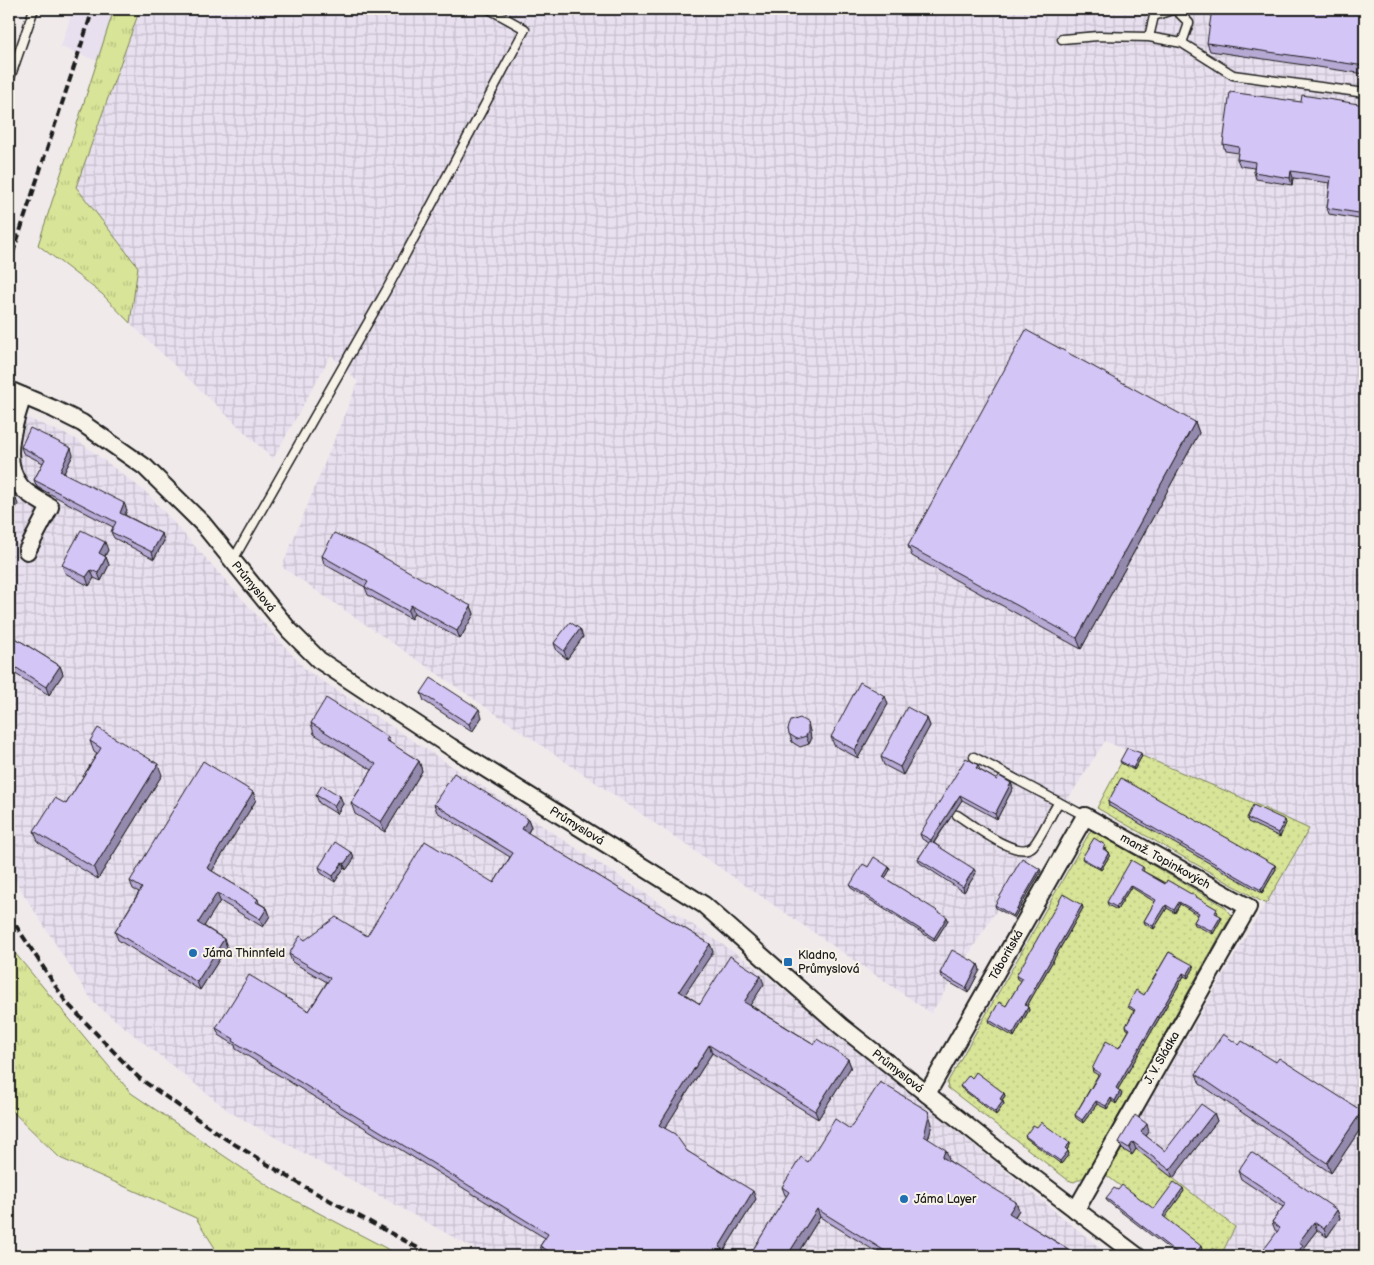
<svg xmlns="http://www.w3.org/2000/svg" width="1374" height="1265" font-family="'Balsamiq Sans',sans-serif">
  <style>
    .built { fill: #e8dfef }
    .industrial { fill: url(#industrial-grid) }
    .grass { fill: url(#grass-tufts); stroke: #7a805a }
    .garden { fill: url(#garden-dots); stroke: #7a805a }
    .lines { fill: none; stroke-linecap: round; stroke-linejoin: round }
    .service-casing { stroke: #1c1c1c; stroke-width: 11 }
    .minor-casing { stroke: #1c1c1c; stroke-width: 20 }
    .service { stroke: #f7f3e8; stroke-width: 8 }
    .minor { stroke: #f7f3e8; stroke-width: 16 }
    .rail { stroke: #1c1c1c; stroke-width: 4; stroke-dasharray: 8 4; stroke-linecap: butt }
    .wall { fill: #b6a9d4; stroke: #1c1c1c }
    .shaded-wall { fill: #948aad; stroke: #1c1c1c }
    .building { fill: #d4c5f7; stroke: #1c1c1c }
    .poi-dot { fill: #1f6fb2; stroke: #f7f3e8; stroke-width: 2 }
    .labels { text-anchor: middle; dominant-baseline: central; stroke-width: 4; stroke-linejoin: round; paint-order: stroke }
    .street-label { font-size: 12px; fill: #1c1c1c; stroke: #f7f3e8 }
    .poi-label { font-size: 12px; fill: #1c1c1c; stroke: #f7f3e8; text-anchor: start }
  </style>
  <defs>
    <pattern id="industrial-grid" width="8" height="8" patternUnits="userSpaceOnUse" patternTransform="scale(1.25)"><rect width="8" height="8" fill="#e8dfef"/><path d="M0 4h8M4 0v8" fill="none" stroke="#c6bfcc"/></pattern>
    <pattern id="grass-tufts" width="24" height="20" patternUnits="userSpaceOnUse" patternTransform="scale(1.25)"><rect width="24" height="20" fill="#d8e497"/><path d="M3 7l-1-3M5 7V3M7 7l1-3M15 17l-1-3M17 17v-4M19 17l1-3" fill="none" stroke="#b9c382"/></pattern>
    <pattern id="garden-dots" width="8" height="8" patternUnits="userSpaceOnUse" patternTransform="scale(1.25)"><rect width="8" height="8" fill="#d8e497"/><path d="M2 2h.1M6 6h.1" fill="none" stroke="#b9c382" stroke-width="1.8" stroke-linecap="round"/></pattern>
  </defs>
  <rect width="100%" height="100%" fill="#f0eaeb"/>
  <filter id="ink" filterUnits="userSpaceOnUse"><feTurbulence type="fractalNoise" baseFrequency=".02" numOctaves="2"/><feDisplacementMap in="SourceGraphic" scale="10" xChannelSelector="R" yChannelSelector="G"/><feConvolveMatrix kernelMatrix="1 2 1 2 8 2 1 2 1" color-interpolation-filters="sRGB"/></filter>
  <g filter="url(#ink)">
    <path class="built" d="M73,9h42l-17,52 -37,-14z"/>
    <path class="industrial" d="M140,9h1225v1247h-144l14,-30 -109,-85 183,-312 -204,-88 -174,272 -649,-446 76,-185 -27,-27 -58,104 -143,-136 7,-56 -61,-80z
      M9,410l67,29 71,54 159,177 443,292 361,294h-623l-257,-144 -137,-110 -81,-126 -3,-8z"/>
    <path class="grass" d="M114,9h26l-64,178 62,80 -8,56 -28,-29 -64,-49z
      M9,946l122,147 142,96 128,67h-181l-24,-38 -136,-60 -51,-50z"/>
    <path class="garden" d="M1142,756l96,40 71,33 -43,75 -169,-96 24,-45 13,7z
      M1091,830l134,77 6,9 -147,261 -10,5 -6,-2 -120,-92 -1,-5z
      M1122,1149l10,6 4,-6 99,78 -13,26 -9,-5 -5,8 -10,-2 4,-5 -39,-30 8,-11 -17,4 -48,-37z"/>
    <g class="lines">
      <g class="service-casing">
        <path id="service" d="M1062,39l36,-3 51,1 33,6 7,-20 -14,-14 -21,7 -5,21
          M1182,43l51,32 132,18
          M9,81l25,-72
          M233,560l154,-271 138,-260 -36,-20
          M974,757l111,59
          M957,815c15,9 61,46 76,31 10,-12 17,-31 26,-44"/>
      </g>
      <g class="minor-casing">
        <g id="minor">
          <path id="s1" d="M9,390l45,19 28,14 63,44 58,57 86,106 30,30 132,87 253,158 137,121 168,133 128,97"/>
          <path d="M23,396c-9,27 -23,66 -2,91 7,8 20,14 29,20l-23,44"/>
          <path id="s2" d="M927,1094l158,-278 163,91 -172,303"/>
        </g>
      </g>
      <use href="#service" class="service"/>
      <use href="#minor" class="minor"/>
      <path class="rail" d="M9,265l84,-256
        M9,915l57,87 73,76 87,61 79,48 128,69"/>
    </g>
    <path class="wall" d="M1365,9v65l-155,-23 -3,-8z
      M1301,102l64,3v115l-36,-6 -2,-6 3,-25 -37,-5 -1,7 -36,-6 -2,-7v-4l-14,-2 -3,-7 1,-6 -13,-2 -2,-7z
      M1195,422l4,11 -118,216 -169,-93 -4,-10z
      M21,447l52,8 -9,18 63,37 -2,5 37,19 2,7 -10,18 -40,-21 -3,-6 2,-5 -76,-40 -3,-7 9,-17 -20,-10z
      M1365,457v12h-1l-2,-6z
      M108,550l-3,6 1,1 3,8 -8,16 -7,-3 -5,8 -24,-13 -3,-8z
      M322,556l149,50 3,8 -14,25 -46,-26 -3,6 -43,-24 -3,-8 -41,-23z
      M580,629l3,8 -16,22 -10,-8 -3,-8z
      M9,634l51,32 3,8 -14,21 -40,-25z
      M421,693l61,24 -10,15 -48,-31z
      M888,704l-30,54 -24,-13 -3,-8z
      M927,718l3,8 -27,49 -19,-10 -3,-8z
      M311,723l77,14 2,6 29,18 3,10 -37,61 -30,-18 -4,-11 21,-33 -58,-36z
      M788,729l22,2 1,9 -2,4 -9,3 -8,-5z
      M90,741l72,34 -64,104 -60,-37 -4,-11 32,-27 31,-50 -3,-2z
      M1142,756l-8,14 -13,-7 -1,-2z
      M978,765l2,5 17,10 14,3 2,5 -16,31 -35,-19 -28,43 42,30 -12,19 -44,-29 -2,-4 11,-16 -7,-4 -2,-5z
      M253,792l3,8 -44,71 46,28 1,4 8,5 3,8 -7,11 -43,-26 -16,25 20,13 3,8 -27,43 -82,-50 -3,-8 24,-40 -6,-3 -3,-8z
      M316,795l24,1 3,8 -6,10 -18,-11z
      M1108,802l167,63 1,4 -14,24 -153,-87z
      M434,804l94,15 3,8 -3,6 182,111 3,8 -28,42 15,10 64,-20 -14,21 64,39 34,15 3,8 -33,52 -106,-66 -47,75 22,23 69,48 -33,53 1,4h-178l-3,-2 -3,-8 5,-8 -309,-189 -1,-4 -16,-10 -3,-7 93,-17 18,-29 -35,-20 -3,-8 16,-14 62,-4 127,-53 16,-26 -73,-45z
      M1247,818l39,5 -6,14 -32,-15z
      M1106,848l-1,2 4,2 1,3 -9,15 -18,-10 -1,-2z
      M352,853l2,6 -8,11 -2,-2 -9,14 -14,-9 -2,-6z
      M868,867h21l1,3 -5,8 63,42 -13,21 -84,-53 -1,-3z
      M1143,867l1,2 -1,2 75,41 -1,2 5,4 -9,16 -18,-9 -1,-3 4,-7 -18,-11 -5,9 -8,-5 -13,21 -9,-5 -1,-3 11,-19 -24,-15 -14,23 -9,-5 -1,-3z
      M1041,871l-27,47 -18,-10 -1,-3z
      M1082,905l1,3 -56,98 2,4 -15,27 -24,-14 -1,-3 17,-14 15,-25 -4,-2 -1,-3z
      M1169,952l25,16 -6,10 -4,-2 -66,113 4,5 -6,10 -4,-3 -5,8 -10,-5 -14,19 -7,-5 -1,-3 23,-40 -5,-3 -1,-3 27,-21 10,-18 -2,-1 -1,-3 8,-15 -5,-3 -1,-3 16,-10z
      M978,964l2,6 -12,23 -26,-15 -2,-5z
      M1239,1045l37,17 86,49 3,8v3l-34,51 -131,-89 -4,-10z
      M972,1078l32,15 1,3 -3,4 2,4 -8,11 -35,-27 -1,-2z
      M1214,1113l3,8 -44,57 -37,-29 -4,6 -10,-6 -3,-7 30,-10 -3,4 19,15z
      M932,1124l-4,15 21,20 -1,1 71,50 -4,7 65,39h-197l-63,-39 -24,39h-47l38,-60 -2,-1 -3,-8 26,-25 42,-33z
      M1037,1127l33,16v2l-3,5 2,4 -8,10 -35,-26 -1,-2z
      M1238,1171l99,39 3,8 -13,19 -10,-7 -13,17 2,6 -31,-23 -3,-8 11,-15 -42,-28z
      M1118,1190l36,19 30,-18 -20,27 38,31 -3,4 2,3h-23l-71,-55 -1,-3z"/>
    <path class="shaded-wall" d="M1291,171l2,7 -1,7 -2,-7z
      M1195,422l4,11 -118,216 -4,-11z
      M71,448l2,7 -11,22 -2,-6z
      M16,499l2,5 -7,14 2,4 -4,8v-18z
      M124,503l3,7 -5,10 -2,-7z
      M162,534l2,7 -10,18 -2,-7z
      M105,542l3,8 -6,11 -3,-8z
      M106,557l3,8 -8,16 -3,-8z
      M91,570l3,8 -5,8 -3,-9z
      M411,605l3,8 -3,6 -3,-8z
      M471,606l3,8 -14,25 -3,-8z
      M580,629l3,8 -16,22 -3,-8z
      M60,666l3,8 -14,21 -3,-8z
      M885,696l3,8 -30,54 -3,-8z
      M479,709l3,8 -10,15 -3,-8z
      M927,718l3,8 -27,49 -3,-8z
      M808,723l2,8 1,9 -2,4 -3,-8z
      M1141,753l1,3 -8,14 -1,-2z
      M419,761l3,10 -37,61 -4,-10z
      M158,764l4,11 -64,104 -4,-11z
      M1011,783l2,5 -16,31 -2,-5z
      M253,792l3,8 -47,76 -2,-8z
      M960,795l2,5 -30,45 -1,-5z
      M340,796l3,8 -6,10 -3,-8z
      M528,819l3,8 -6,10 -3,-8z
      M1285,820l1,3 -6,14 -2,-4z
      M1109,852l1,3 -9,15 -1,-2z
      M352,853l2,6 -8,11 -2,-6z
      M342,863l2,5 -9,14 -2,-6z
      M1275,865l1,4 -14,24 -1,-3z
      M889,867l1,3 -6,10 -1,-3z
      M974,869l2,4 -12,19 -1,-5z
      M1040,869l1,2 -27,47 -1,-2z
      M1130,885l1,2 -14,23 -1,-3z
      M217,893l3,8 -19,30 -3,-8z
      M1179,902l1,2 -5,9 -1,-3z
      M1082,905l1,3 -57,100 -1,-3z
      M1166,905l1,3 -13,21 -1,-3z
      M267,908l3,8 -7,11 -3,-8z
      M1221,916l1,2 -9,16 -1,-3z
      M947,917l1,3 -13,21 -1,-3z
      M224,939l3,8 -27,43 -3,-8z
      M710,944l3,8 -31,47 -3,-8z
      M978,964l2,6 -12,23 -2,-5z
      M1193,965l1,3 -6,10 -1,-3z
      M1183,973l1,3 -67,115 -1,-3z
      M761,976l3,8 -17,26 -3,-8z
      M1028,1007l1,3 -15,27 -1,-3z
      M709,1045l3,8 -50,80 -3,-8z
      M848,1059l3,8 -33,52 -3,-8z
      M1120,1091l2,3 -6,10 -1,-3z
      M1004,1093l1,3 -4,5 -1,-2z
      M1111,1098l1,3 -5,8 -1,-3z
      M1003,1101l1,3 -8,11 -1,-3z
      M1096,1101l1,3 -14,19 -1,-3z
      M928,1111l4,13 -5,20 -3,-8z
      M1362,1111l3,8v3l-34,51 -4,-10z
      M1214,1113l3,8 -44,57 -3,-8z
      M1147,1124l2,8 -5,7 -3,-7z
      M1133,1142l3,7 -4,6 -3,-7z
      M1070,1143v2l-4,6 -1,-3z
      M946,1150l3,9 -4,6 -3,-8z
      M1068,1151l1,3 -8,10 -1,-3z
      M1183,1188l1,3 -20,28 -1,-3z
      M753,1191l3,8 -33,53 1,4h-7l2,-9z
      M1016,1202l3,8 -7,11 -3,-8z
      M817,1209l3,8 -24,39h-9z
      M1337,1210l3,8 -13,19 -3,-8z
      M1314,1222l3,8 -13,17 2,6 -2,3h-9l4,-14z
      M1201,1246l1,3 -4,5 -1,-2z
      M985,1250l3,6h-7z"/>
    <path class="building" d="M1212,9h153v57l-158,-23z
      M1230,92l71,10 1,-7 63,10v109l-38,-6 4,-31 -40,-6 -1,7 -36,-6 1,-10 -18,-3 2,-12 -16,-3z
      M1026,330l169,92 -118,216 -169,-92z
      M30,428l41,20 -11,23 64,32 -4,10 42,21 -10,18 -41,-20 5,-10 -82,-42 11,-21 -24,-12z
      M1365,457v8l-3,-2z
      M9,495l7,4 -7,13z
      M81,530l24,12 -6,11 7,4 -8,16 -7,-3 -5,7 -24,-12z
      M334,533l31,14 106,59 -14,25 -46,-26 -3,6 -43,-24 3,-5 -46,-26z
      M570,622l10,7 -16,22 -10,-8z
      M9,634l51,32 -14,21 -37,-24z
      M431,678l48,31 -10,15 -48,-31z
      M860,682l25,14 -30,54 -24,-13z
      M326,698l62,39 -2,3 33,21 -38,61 -30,-19 25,-39 -65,-41z
      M907,707l20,11 -27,49 -19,-10z
      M800,718l8,5v9l-2,4 -9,3 -8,-5 -1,-5 3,-8z
      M98,728l60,36 -64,104 -60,-37 21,-33 11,6 35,-56 -11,-7z
      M1127,748l14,5 -8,15 -13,-7z
      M966,758l12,7 -2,3 21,12 2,-4 12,7 -16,31 -35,-19 -29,45 -11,-6z
      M203,761l50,31 -46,76 51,31 -2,3 11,6 -7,11 -43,-26 -19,30 26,16 -27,43 -82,-50 27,-44 -12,-7z
      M454,773l74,46 -6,10 188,115 -31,47 21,13 30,-48 31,20 -17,26 70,42 3,-5 31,20 -33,52 -106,-66 -50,80 16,9 12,17 66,40 -34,56 3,2 -5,7h-160l-17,-10 8,-12 -315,-193 1,-2 -18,-11 33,-53 60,36 21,-33 -41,-24 11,-18 5,4 31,-23 31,19 58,-95 69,42 19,-30 -79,-49z
      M1121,778l154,87 -14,25 -153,-88z
      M322,785l18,11 -6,10 -18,-11z
      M1253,805l32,15 -7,13 -31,-15z
      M1094,838l11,7 -2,4 6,3 -9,16 -18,-10z
      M930,841l44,28 -11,18 -45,-28z
      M335,842l17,11 -8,11 -2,-1 -9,13 -14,-9z
      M874,857l15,10 -6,10 64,40 -13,21 -84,-53 13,-21 5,3z
      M1022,858l18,11 -27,47 -18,-11z
      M1131,860l12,7 -2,3 24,14 2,-4 50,29 -2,4 6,3 -9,15 -18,-9 5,-9 -20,-11 -5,8 -8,-5 -13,21 -9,-5 12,-21 -26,-15 -14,22 -9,-5z
      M1063,894l19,11 -57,100 3,2 -15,27 -24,-14 10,-18 7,4 16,-27 -6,-3z
      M952,950l26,14 -12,24 -26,-15z
      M1169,952l24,13 -6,10 -4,-2 -67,115 4,3 -5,10 -4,-3 -5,8 -10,-5 -14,19 -7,-5 25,-42 -8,-4 14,-28 13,7 11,-19 -4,-3 9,-16 -7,-5 8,-15 8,5z
      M1223,1034l16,11 3,-4 34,21 3,-4 83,53 -35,52 -131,-89z
      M976,1072l28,21 -4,6 3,2 -8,11 -35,-26 9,-11 3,3z
      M880,1082l48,29 1,4 -5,21 22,14 -4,7 74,45 -7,11 70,43h-83l-11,-6 -4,6h-88l-76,-47 -30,47h-38l40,-64 -7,-5 19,-30 7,5 27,-43 15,10z
      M1201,1104l13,9 -44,57 -37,-28 -4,6 -10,-6 16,-27 12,9 -6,8 24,19z
      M1041,1122l29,21 -5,5 3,3 -8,10 -35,-25 8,-11 4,2z
      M1251,1152l86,58 -13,19 -10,-7 -15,20 4,3 -8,11h-36l21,-28 -8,-6 14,-19 -48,-32z
      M1174,1182l9,6 -20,28 38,30 -4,6 3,2 -1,2h-18l-75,-58 8,-10 4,2 4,-5 32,24z"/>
  </g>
  <g class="poi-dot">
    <circle cx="193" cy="953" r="5"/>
    <rect x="783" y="957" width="10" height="10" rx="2.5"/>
    <circle cx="904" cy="1199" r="5"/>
  </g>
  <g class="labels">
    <g class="street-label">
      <text stroke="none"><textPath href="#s1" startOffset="319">Průmyslová</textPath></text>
      <text stroke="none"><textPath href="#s1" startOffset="724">Průmyslová</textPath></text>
      <text stroke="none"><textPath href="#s2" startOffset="412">manž. Topinkových</textPath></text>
      <text stroke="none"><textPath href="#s2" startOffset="160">Táboritská</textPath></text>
      <text transform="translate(1162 1058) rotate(-60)">J. V. Sládka</text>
      <text stroke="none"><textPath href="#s1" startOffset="1129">Průmyslová</textPath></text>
    </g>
    <g class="poi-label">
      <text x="203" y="953">Jáma Thinnfeld</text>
      <text x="798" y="955">Kladno,<tspan x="798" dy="14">Průmyslová</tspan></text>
      <text x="914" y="1199">Jáma Layer</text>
    </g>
  </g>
  <rect width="1374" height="1265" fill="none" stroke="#f7f3e8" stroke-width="30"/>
  <rect x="15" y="15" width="1344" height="1235" fill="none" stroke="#1c1c1c" stroke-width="2" filter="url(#ink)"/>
</svg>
